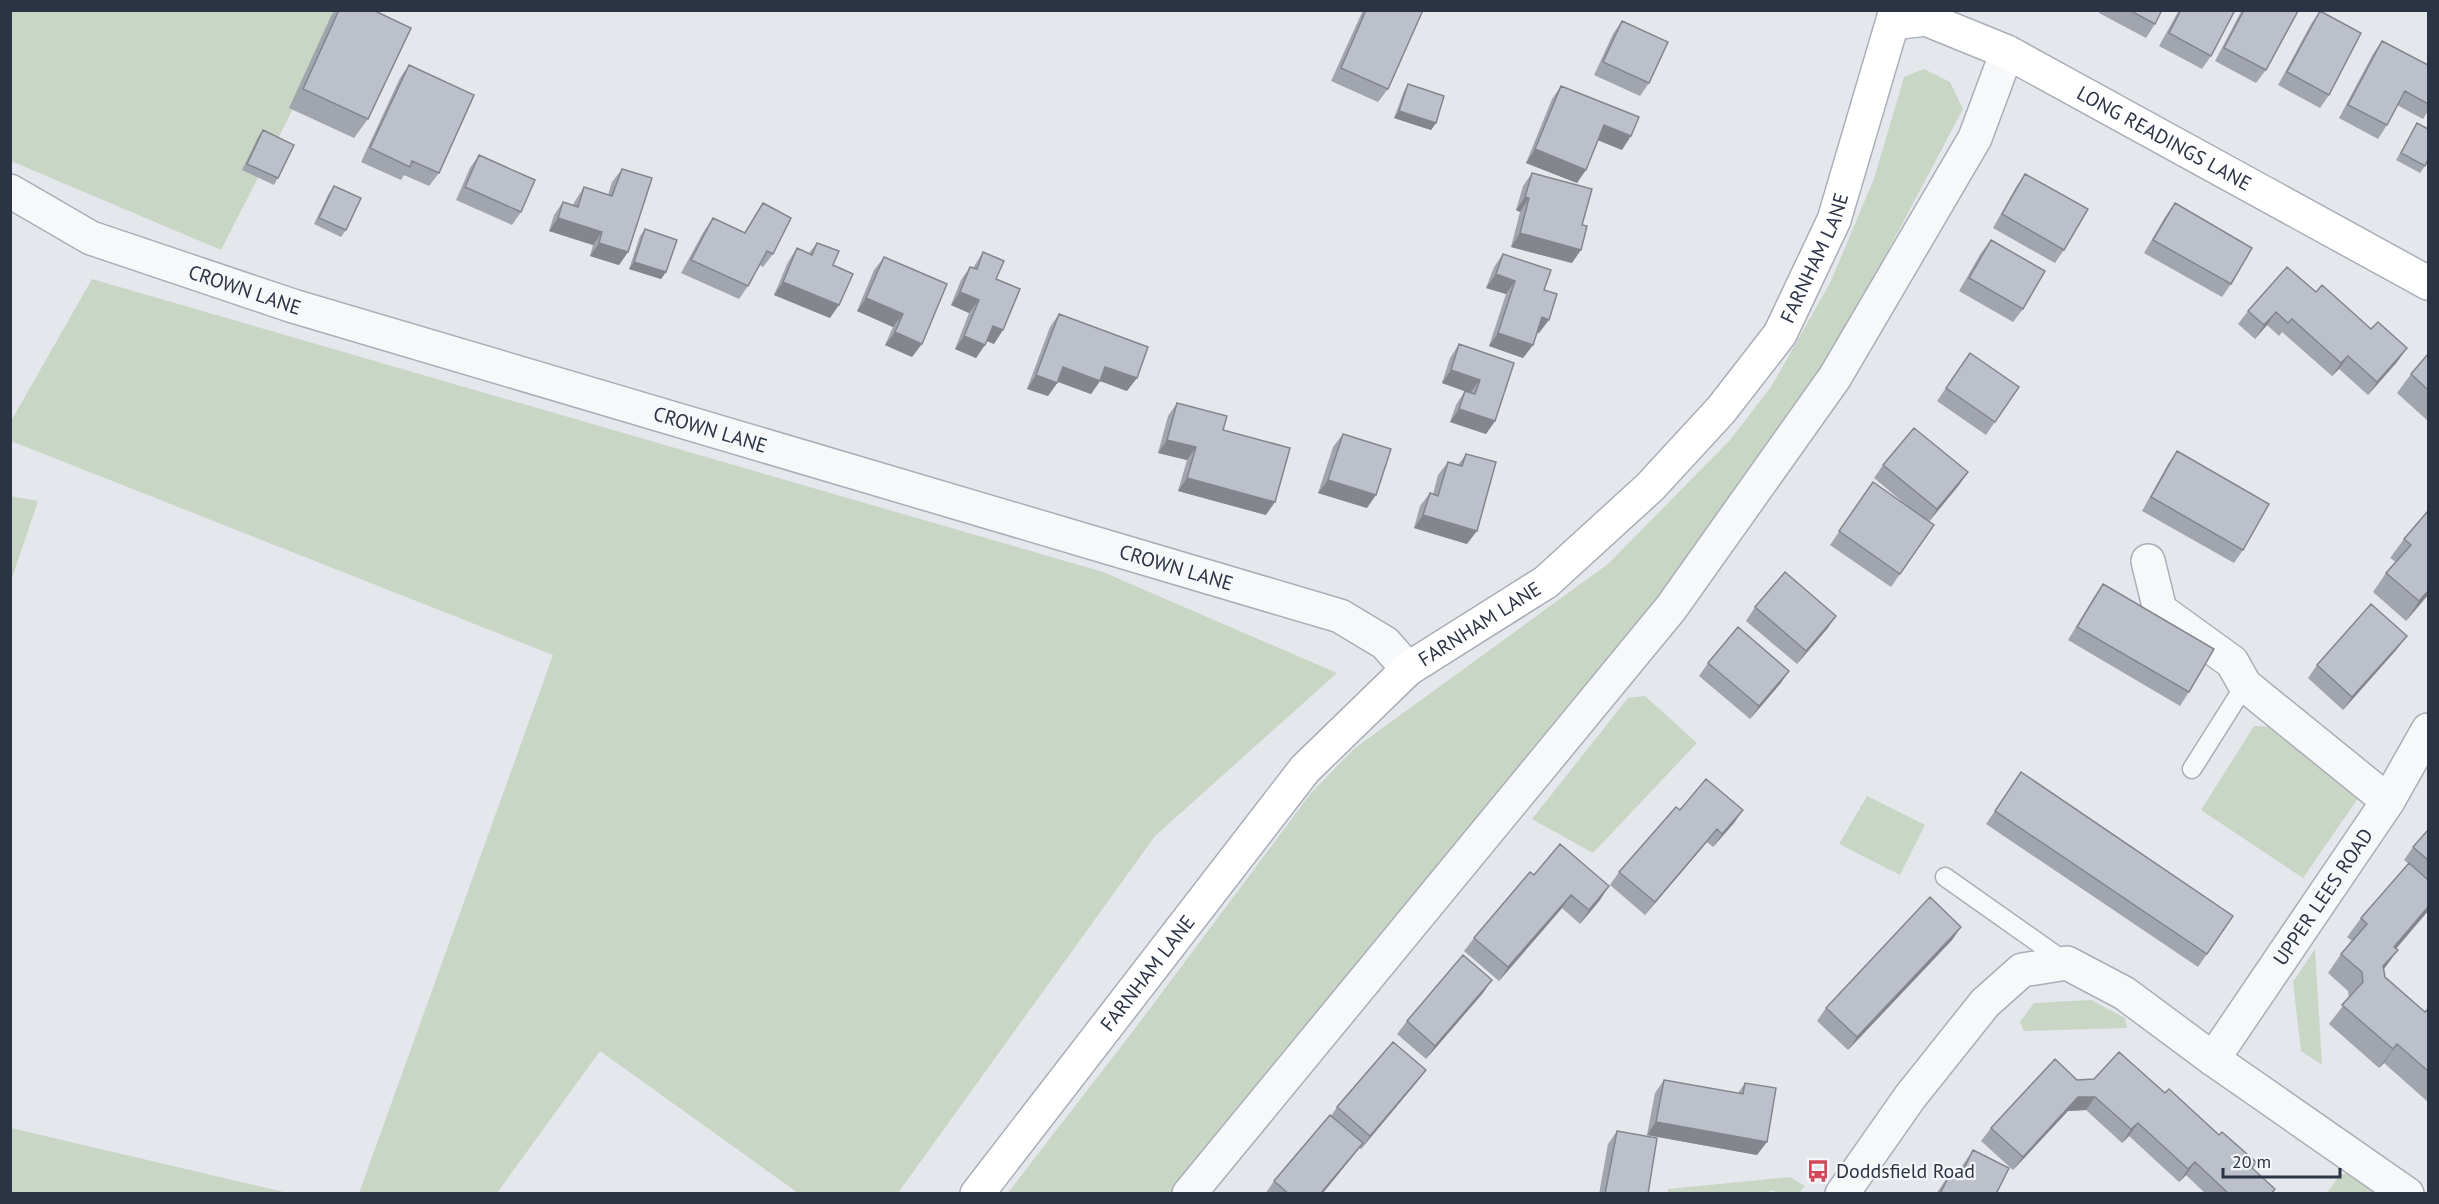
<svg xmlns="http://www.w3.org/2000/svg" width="2439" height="1204" font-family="'PT Sans',sans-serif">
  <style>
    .green { fill: #c9d6c5 }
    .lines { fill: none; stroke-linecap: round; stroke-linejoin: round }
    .lane-casing { stroke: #a9aeb7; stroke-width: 21 }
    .street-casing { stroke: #a9aeb7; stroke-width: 36 }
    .secondary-casing { stroke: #a9aeb7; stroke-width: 36 }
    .lane { stroke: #f7f8fa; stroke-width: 18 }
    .street { stroke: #f7f8fa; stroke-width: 33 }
    .secondary { stroke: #fff; stroke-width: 33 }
    .wall { fill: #a1a5ae }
    .shaded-wall { fill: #83868d }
    .building { fill: #bbc0ca; stroke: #83868d; stroke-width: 1.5 }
    .labels { text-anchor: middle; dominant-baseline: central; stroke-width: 4.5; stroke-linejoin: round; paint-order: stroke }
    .street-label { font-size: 20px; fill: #2b3445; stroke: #f4f6f9 }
    .poi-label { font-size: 20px; fill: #2b3445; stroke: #f4f6f9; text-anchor: start }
  </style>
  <rect width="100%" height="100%" fill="#e4e7ec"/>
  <path class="green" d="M10,11h333l-122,239 -210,-89z
    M1924,69l26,13 13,27 -120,227 -151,230 -137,160 -250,300 -133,167 -165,1 133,-172 171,-229 44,-45 253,-184 122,-124 41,-53 59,-104 44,-104 30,-102z
    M92,279l1011,293 234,101 -182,163 -257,357h-100l-198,-142 -103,142h-138l194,-538 -542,-214v-20z
    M11,496l27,5 -27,80 -1,-85z
    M1645,696l52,47 -104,110 -61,-34 96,-121z
    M2254,726l27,1 82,64 -60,87 -102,-68z
    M1867,796l58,29 -25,50 -61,-31z
    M2315,949l7,116 -21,-14 -8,-69z
    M2091,1000l34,18 2,10 -103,3 -4,-9 14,-19z
    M11,1128l277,65h-277z
    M2351,1172l22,18v3l-47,1 14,-19z
    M1790,1177l15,9 -6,7h-20l-8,-3 -2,4 -102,-1 1,-4z"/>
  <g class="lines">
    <g class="lane-casing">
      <path id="lane" d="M2192,769l53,-84
        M1945,877l122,86"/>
    </g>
    <g class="street-casing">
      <g id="street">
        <path id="s1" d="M10,191l81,47 202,68 1047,310 45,27 23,26"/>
        <path d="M2148,561l12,49 72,52 13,23 143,116"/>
        <path id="s2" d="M2213,1059l175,-258 40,-71"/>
        <path d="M1189,1194l482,-586 164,-231 140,-239 32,-86"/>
        <path d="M1842,1194l68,-97 75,-94 37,-33 45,-7 57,30 89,66 194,135"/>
      </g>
    </g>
    <g class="secondary-casing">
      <g id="secondary">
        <path id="s3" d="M1893,23l33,-4 81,33 421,231"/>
        <path id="s4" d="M977,1194l328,-425 103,-100 138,-87 104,-95 71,-77 59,-76 54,-114 62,-210"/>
      </g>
    </g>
    <use href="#lane" class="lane"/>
    <use href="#street" class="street"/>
    <use href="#secondary" class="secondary"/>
  </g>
  <path class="wall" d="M335,10h38l-5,109 -14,19 -65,-30 42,-92z
    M1363,10h60l-35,79 -10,13 -47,-21z
    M2100,10h62l-7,14 -9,14 -47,-25z
    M2179,10h56l-24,46 -9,13 -43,-23z
    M2242,10l56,1 -32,59 -10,13 -41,-22z
    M2320,11l9,84 -9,13 -42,-23 33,-61z
    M1622,21l27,62 -9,13 -46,-21 19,-41z
    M2382,41l46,24v46l-5,8 -26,-14 -10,20 -9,14 -39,-21 34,-64z
    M409,65l30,108 -10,13 -25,-11 -3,5 -40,-18 39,-84z
    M1408,84l28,39 -5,7 -37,-12 10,-27z
    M1561,86l61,64 -24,-10 -21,43 -51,-20 26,-64z
    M2417,123l8,43 -5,7 -24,-13 17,-30z
    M263,130l15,48 -4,7 -32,-15 16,-33z
    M479,155l42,57 -9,13 -56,-25 14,-32z
    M622,169l6,83 -9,13 -29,-9 3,-11 -44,-14 5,-16 9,-13 10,3 2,-4 9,-14 24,8 4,-13z
    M1532,173l40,90 -61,-16 9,-35 -4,-2 7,-24z
    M2025,174l39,76 -9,13 -62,-35 23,-41z
    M334,186l12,44 -5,7 -27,-13 15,-31z
    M763,203l10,51 -10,13 -3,-2 -12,21 -9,13 -58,-26 23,-42 9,-13 31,15z
    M2175,203l56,81 -9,13 -78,-44 21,-36z
    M645,229l21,43 -5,7 -32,-10 11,-33z
    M1991,240l32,69 -10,13 -54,-31 22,-38z
    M817,243l16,22 -3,53 -56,-23 14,-33 9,-14 12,5z
    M983,252l13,27 -2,65 -7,-3 -11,17 -21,-9 14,-36 -18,-8 10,-25 9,-13 3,1z
    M1503,254l41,36 -5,43 -2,-1 -4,13 -10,13 -34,-12 17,-52 -20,-6 8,-21z
    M884,257l63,27 -35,73 -27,-12 8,-18 -36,-16 17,-41z
    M2316,292l55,37 36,19 -10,14 -29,33 -29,-26 -7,7 -50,-44 -3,4 -12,-11 -12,14 -17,-15 10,-13z
    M1059,314l68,77 -27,-10 -9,13 -33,-12 -10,14 -21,-7 23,-62z
    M1459,344l55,19 -19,58 -9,13 -36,-12 6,-17 9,-14 5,2 -28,-10 8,-25z
    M1970,353l49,34 -33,48 -49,-34z
    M2428,354v67l-31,-28 14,-19z
    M1177,403l89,112 -88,-24 9,-31 -29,-7 10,-37z
    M1343,434l24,74 -49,-15 15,-46z
    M2177,451l66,99 -9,13 -92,-52 26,-47z
    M1466,454l1,90 -53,-16 6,-22 10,-13 3,1 5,-19 10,-13 10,3z
    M1883,465l85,7 -9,13 -30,36 5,4 -43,62 -61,-42 43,-63 37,26 -36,-30z
    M2428,510v85l-22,26 -33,-29 13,-19 10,-11 -6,-4 14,-19z
    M2103,584l86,108 -9,14 -112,-66 26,-43z
    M1755,607l81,9 -9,13 -30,35 -51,-43z
    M2397,649l-54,61 -35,-32 9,-13z
    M1708,663l81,8 -9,13 -30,35 -51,-43z
    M2021,772l212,144 -35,51 -212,-143z
    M1680,810l54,13 -21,24 -6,-5 -62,73 -35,-30 9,-13z
    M2428,830v81l-32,38 -13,21 2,7 40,35 3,-3v93l-44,-39 -5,5 -50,-44 20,-26 -1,-7 -20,-18 13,-19 11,-13 -5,-4 14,-19 48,-54 -5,-4 9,-13z
    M1534,875l66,25 -20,24 -18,-16 -63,73 -35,-30 10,-13z
    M1961,927l-9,13 -104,110 -31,-29 9,-13z
    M1483,993l-57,66 -29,-25 10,-13z
    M1426,1070l-10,13 -55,66 -2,-1 -6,8 -31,38h-57l9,-13 57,-65 6,-9z
    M1664,1080l74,13 7,-10 12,72 -110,-20 8,-42z
    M2077,1080l88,13 54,42 37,27 -4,6 23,21 -3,5h-66l-20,-19 -7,7 -50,-46 -7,7 -36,-33 -18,1 -55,59 -32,-29 10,-13z
    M1617,1131l31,63h-49l9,-50z
    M1973,1150l23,44h-60l15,-22 6,3 3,-6z"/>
  <path class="shaded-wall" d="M1399,111l37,12 -5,7 -37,-12z
    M1604,125l27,11 -9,14 -27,-11z
    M1535,149l51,21 -9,13 -51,-20z
    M1525,197l4,1 -9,14 -4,-2z
    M558,218l44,14 -9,13 -44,-14z
    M1520,233l61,17 -9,13 -61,-16z
    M599,243l29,9 -9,13 -29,-9z
    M634,262l32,10 -5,7 -32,-10z
    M1496,274l19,7 -9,13 -20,-6z
    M783,282l56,23 -9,13 -56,-23z
    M960,292l19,8 -10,13 -18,-8z
    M866,298l37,16 -10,13 -36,-16z
    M2276,312l-9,13 -12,14 9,-14z
    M1542,317l7,3 -10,13 -6,-2z
    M993,326l10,4 -9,14 -10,-4z
    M895,332l27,12 -10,13 -27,-12z
    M1498,333l35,12 -10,13 -34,-12z
    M964,336l21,9 -9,13 -21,-9z
    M2407,348l-10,14 -29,33 9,-13z
    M2348,356l-9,13 -7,7 9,-13z
    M1063,367h42l32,11 -10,13 -27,-10 -9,13 -38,-14z
    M1451,370l29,10 -10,13 -28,-10z
    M1036,375l21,8 -9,13 -21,-7z
    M1459,409l36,12 -9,13 -36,-12z
    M1167,440l29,7 -9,13 -29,-7z
    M1968,472l-9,13 -31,38 9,-14z
    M1187,478l88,24 -9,13 -88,-24z
    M1328,480l48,15 -9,13 -49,-15z
    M1423,515l54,16 -10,13 -53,-16z
    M2428,591v4l-22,26 13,-20z
    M1836,616l-9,13 -30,35 9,-13z
    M2407,636l-10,13 -54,61 9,-13z
    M1789,671l-9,13 -30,35 9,-13z
    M1743,810l-9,13 -21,24 9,-13z
    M1717,829l-10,13 -62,73 10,-13z
    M1609,886l-9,14 -20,24 9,-14z
    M1571,895l-9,13 -63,73 9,-14z
    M2428,907v4l-47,55 13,-19z
    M1961,927l-9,13 -104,110 9,-13z
    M2398,950l-14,19 -15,16 14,-19z
    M1492,980l-9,13 -57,66 9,-13z
    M2397,1044l-13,19 -5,5 14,-19z
    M1426,1070l-10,13 -55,66 9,-13z
    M2078,1097h17l-9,13 -18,1 -55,59 10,-13z
    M1656,1122l111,20 -10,13 -110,-20z
    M2138,1123l-9,13 -7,7 9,-14z
    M1363,1143l-10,13 -31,38h-2z
    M2195,1162l-9,13 -7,7 9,-13z"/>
  <path class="building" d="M339,10h34l38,18 -43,91 -65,-30z
    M1366,10h57l-35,79 -47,-21z
    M2129,10h33l-7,14z
    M2181,10h54l-24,46 -42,-23z
    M2244,10l54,1 -32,59 -42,-22z
    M2320,11l41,22 -32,62 -42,-23z
    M1622,21l46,21 -19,41 -46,-21z
    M2382,41l46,24v39l-23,-13 -18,34 -39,-20z
    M409,65l65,30 -35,78 -27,-12 -2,6 -40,-19z
    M1408,84l36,12 -8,27 -37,-12z
    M1561,86l78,31 -8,19 -27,-11 -18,45 -51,-21z
    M2417,123l11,6v30l-3,7 -24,-13z
    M263,130l31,15 -16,33 -31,-14z
    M479,155l56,25 -14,32 -56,-25z
    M622,169l30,9 -24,74 -29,-9 3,-11 -44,-14 5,-16 15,5 6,-20 28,9z
    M1532,173l60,16 -10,36 5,1 -6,24 -61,-17 9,-35 -4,-1z
    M2025,174l63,35 -24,41 -62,-36z
    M334,186l27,12 -15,32 -27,-12z
    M763,203l28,15 -18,36 -6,-3 -19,35 -57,-26 22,-42 32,15z
    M2175,203l77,45 -21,36 -78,-44z
    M645,229l32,11 -11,32 -32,-10z
    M1991,240l54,31 -22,38 -54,-31z
    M817,243l22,8 -6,14 20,9 -14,31 -56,-23 14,-34 15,7z
    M983,252l21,9 -8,18 24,10 -17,41 -10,-4 -8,19 -21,-9 15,-36 -19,-8 10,-25 7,2z
    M1503,254l48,16 -7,20 13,4 -8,26 -7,-3 -9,28 -35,-12 17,-52 -19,-7z
    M884,257l63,27 -25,60 -27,-12 8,-18 -37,-16z
    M2287,267l29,25 6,-7 49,44 7,-7 29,26 -30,34 -29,-26 -7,7 -49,-44 -4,4 -12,-11 -12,13 -16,-14z
    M1059,314l89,33 -11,31 -32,-11 -5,14 -37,-14 -6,16 -21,-8z
    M1459,344l55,19 -19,58 -36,-12 6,-18 10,3 5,-14 -29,-10z
    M1970,353l49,34 -24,35 -49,-34z
    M2428,354v36l-17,-16z
    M1177,403l50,13 -4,14 67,18 -15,54 -88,-24 9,-31 -29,-7z
    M1914,428l54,44 -31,37 -54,-44z
    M1343,434l48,15 -15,46 -48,-15z
    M2177,451l92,53 -26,46 -92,-53z
    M1466,454l30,8 -19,69 -54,-16 7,-22 8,3 10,-34 14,4z
    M1873,482l61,43 -34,49 -61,-43z
    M2428,511v80l-9,10 -33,-28 25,-28 -7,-6z
    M1785,572l51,44 -30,35 -51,-44z
    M2103,584l111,65 -25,43 -112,-65z
    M2371,604l36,32 -55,61 -35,-32z
    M1738,627l51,44 -30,35 -51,-43z
    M2021,772l212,144 -26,38 -212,-143z
    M1706,779l37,31 -21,24 -5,-5 -62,73 -36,-30 57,-65 4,3z
    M2428,830v30l-15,-13z
    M1560,844l49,42 -20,24 -18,-15 -63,72 -34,-29 56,-66 4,3z
    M2409,863l19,17v27l-34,40 4,3 -15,16 2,11 40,35 3,-3v62l-31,-27 -4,5 -51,-44 21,-23 -1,-10 -21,-18 26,-30 -6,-6z
    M1930,897l31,30 -104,110 -31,-29z
    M1463,955l29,25 -57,66 -28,-25z
    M1393,1042l33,28 -56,66 -33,-29z
    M2119,1052l46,41 4,-4 50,46 3,-3 34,30 -4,6 23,21 -4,5h-43v-1l-33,-31 -7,7 -50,-46 -7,6 -36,-32h-17l-55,60 -32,-29 64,-69 22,21 17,-1z
    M1664,1080l79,14 2,-11 31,5 -9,54 -111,-20z
    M1330,1115l33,28 -43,51h-31l-15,-13z
    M1617,1131l40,7 -9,56h-43z
    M1973,1150l36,18 -13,26h-56l11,-22 9,5z"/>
  <defs>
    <g id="bus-bare" transform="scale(1.8)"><path d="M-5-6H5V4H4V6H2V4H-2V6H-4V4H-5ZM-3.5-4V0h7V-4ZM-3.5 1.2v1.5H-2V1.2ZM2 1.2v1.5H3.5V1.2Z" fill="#d1495b" stroke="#f4f6f9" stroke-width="2.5" paint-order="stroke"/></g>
  </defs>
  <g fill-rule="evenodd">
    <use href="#bus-bare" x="1818" y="1171"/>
  </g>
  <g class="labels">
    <g class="street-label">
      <text stroke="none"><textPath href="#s3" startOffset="300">LONG READINGS LANE</textPath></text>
      <text stroke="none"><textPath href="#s4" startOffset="1269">FARNHAM LANE</textPath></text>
      <text stroke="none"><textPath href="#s1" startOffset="256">CROWN LANE</textPath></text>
      <text stroke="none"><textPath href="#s1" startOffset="742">CROWN LANE</textPath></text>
      <text stroke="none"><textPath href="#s1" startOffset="1228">CROWN LANE</textPath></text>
      <text stroke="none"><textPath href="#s4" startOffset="765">FARNHAM LANE</textPath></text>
      <text stroke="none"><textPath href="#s2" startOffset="196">UPPER LEES ROAD</textPath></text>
      <text stroke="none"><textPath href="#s4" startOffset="279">FARNHAM LANE</textPath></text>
    </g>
    <g class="poi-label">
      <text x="1836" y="1171">Doddsfield Road</text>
    </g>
  </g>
  <rect width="2439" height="1204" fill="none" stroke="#2b3445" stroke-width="24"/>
  <path d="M2223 1168v9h117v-9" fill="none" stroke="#2b3445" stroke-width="3"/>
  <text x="2232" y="1168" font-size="18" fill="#2b3445" stroke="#f4f6f9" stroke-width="4.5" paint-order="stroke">20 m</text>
</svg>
